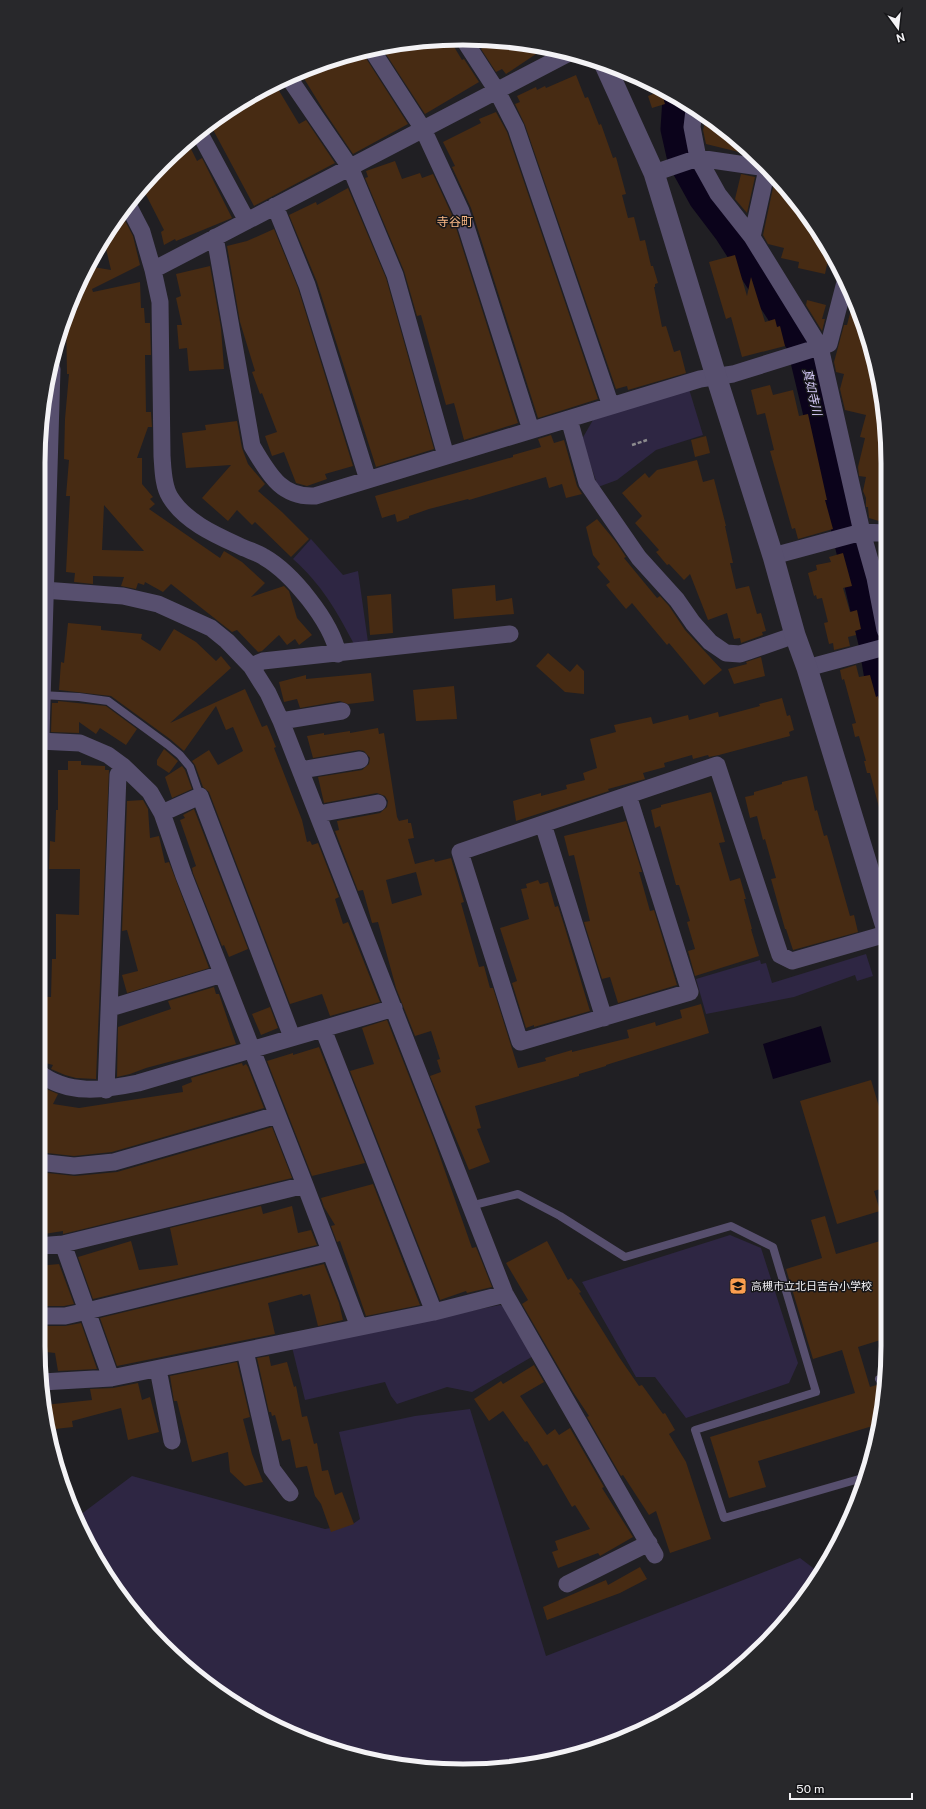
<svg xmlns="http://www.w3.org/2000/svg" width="926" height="1809" font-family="'Public Sans','Noto Sans JP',sans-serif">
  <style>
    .green { fill: #2e2643 }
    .water { fill: #0b031b }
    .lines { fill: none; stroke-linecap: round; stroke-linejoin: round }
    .river { stroke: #0b031b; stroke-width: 29 }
    .building { fill: #472b13; fill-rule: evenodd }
    .path { stroke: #8c8b8e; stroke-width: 2.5; stroke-dasharray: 4 2; stroke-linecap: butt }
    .service { stroke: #574f6e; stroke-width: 8 }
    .minor { stroke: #574f6e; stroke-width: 17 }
    .tertiary { stroke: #574f6e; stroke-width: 21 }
    .labels { text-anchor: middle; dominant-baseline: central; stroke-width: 3; stroke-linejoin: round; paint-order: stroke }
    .poi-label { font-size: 11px; fill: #f4f3f6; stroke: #161619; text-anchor: start }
    .neighbourhood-label { font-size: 12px; fill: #fab986; stroke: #161619 }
    .water-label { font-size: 12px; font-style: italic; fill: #d9cdfd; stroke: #161619 }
    .rim { fill: none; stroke: #f4f3f6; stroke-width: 5 }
  </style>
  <rect width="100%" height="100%" fill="#201f23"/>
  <path class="green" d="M689,389l14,46 -47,15 -39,30 -19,7 -16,-48 11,-19z
    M311,539l32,36 15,-4 10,71 -14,2c-18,-34 -32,-59 -61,-85z
    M866,954l7,22 -16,5 -2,-6 -61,22 -88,17 -10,-35 64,-19 1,4 5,-1 6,20z
    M730,1235l31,13 37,115 -9,20 -103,35 -31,-41h-19l-54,-95z
    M500,1305l6,2 29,48 -63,37 -25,-5 -50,17 -6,-8 -6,-14 -80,18 -13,-53z
    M470,1409l76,247 254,-98 21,16 -5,8 -52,64 -65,53 -48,28 -78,29 -55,11 -83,3 -55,-7 -79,-24 -51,-25 -67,-49 -57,-60 -31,-47 -19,-40 56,-42 193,53 28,-5 7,-5 -21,-87 76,-16z"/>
  <path class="water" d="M821,1026l10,36 -58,17 -10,-35z"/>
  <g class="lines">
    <path class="river" d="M677,99l-2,30 7,31 21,38 25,33 73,113 72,299 12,70"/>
  </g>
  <path class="building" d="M483,39h8l54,9 -39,26 -4,-5 -6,3 -15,-23 6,-4z
    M450,40l12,20 2,-1 15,23 -54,32 -43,-66 25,-6z
    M362,52l46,72 -55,30 -29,-43 -24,-39 26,-11z
    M576,75l9,23 3,-1 11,28 2,-1 12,34 3,-1 10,37 -4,1 6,23 6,-1 6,24 5,-1 6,26h2l5,17 -3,1v3h-1l8,40 4,-1 8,26 6,-2 6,23 -58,17 -1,-4 -11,3 -91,-264 -10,-21 5,-2 -3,-6 19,-9 1,3 8,-4 1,2z
    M275,84l24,40 7,-4 29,43 -81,43 -44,-82 40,-29z
    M661,91l4,13 -13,4 -4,-12z
    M496,112l11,20 91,267 -60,19 -67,-210 -19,-41 3,-1 -12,-24 38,-19 -2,-4z
    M706,118l37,25 12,13 -49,-12 -3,-14z
    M187,141l10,20 5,-3 30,60 -56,23 -1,-2 -11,6 -3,-13 3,-2 -22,-43z
    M395,161l7,18 18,-6 2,5 11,-4 19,41 66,208 -54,17 -10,-37 -8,2 -25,-90 -4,1 -13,-45 -39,-93 3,-1 -2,-6z
    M741,174l14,3 -8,36 -12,-14z
    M774,183l8,2 18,19 29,51 -4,19 -27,-6 1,-6 -18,-4 3,-10 -16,-4 -5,-9z
    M348,188l38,90 48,171 -58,18 -59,-185 -28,-67 27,-13 1,3z
    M121,213l12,23 7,29 -48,24 1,3 47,-10 1,26h3l1,15h5l1,32h-6l1,57h5l1,15h-4l-11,31h5v26l11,13 -3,2 5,5 -6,5 71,49 4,-7 18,11 23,21 -14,14 33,-11 5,5 8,27 15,17 -13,10 -4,-6 -8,6 -8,-10 -17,16 -4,1 -21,-22 -5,2 -61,-48 -8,8 -18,-10 -1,3 -6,-2 -2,6 -15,-3 3,-9 -31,-1v8l-19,-2 1,-9 -9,-1 4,-76h-4l3,-36 -5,-1 1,-40 4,-45h-2l-1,-57 3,-8h9l1,-27 8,-16 24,4 -7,-30zM104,505l40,46 -42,-1z
    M274,229l24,59 55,178 -28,8 2,5 -20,7 -11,-3 -12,-31 -12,4 -7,-20 12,-4 -15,-39 -2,1 -8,-22 3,-1 -15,-49 -13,-76 20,-5z
    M735,255l12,41 4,-19 14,45 10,-3 2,8 3,-1 5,20 -43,11 -11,-40 -5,2 -17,-57z
    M210,266l11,62 3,41 -35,2 -2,-23 -8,1 -2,-24h5l-6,-27 5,-2 -5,-22z
    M854,298l30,109 1,92 -6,22 -10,-3 -1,-11h-2v-9l-3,-7 3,-14 -7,-1 -1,-9 7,-29 -5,-1 6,-22 -21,-5 -5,-21 4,-15 -8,-2 -2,-10 10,-37h3z
    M807,300l19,5 -4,14h3l-3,12 -16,-26z
    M770,385l3,10 20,-5 6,26 9,-2 19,86h-2l8,29 -35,10 -3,-11 -3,1 -22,-78 4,-1 -9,-37 -8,2 -6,-25z
    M237,421l5,27 6,16 17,20 -7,7 24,21 27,27 -18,18 -36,-35 -3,3 -15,-15 -9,11 -26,-23 29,-33 -45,3 -4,-35 24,-3 -1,-5z
    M551,435l3,8 10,-3 13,46 5,8 -16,4 -4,-14 -13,4 -3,-11 -77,23 -1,-1 -39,10 -20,7v2l-12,4 -2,-8 -13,4 -7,-22 138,-39v-2l28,-8 -3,-8z
    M706,436l4,17 -15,4 -4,-17z
    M697,460l6,22 11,-3 12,47h-1l8,37h-3l6,26 13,-3 8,28 4,-1 5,18 -4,1 1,3 -22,8 -1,-5 -6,1 -7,-26 -19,7 -18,-46 -6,6 -15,-16 -2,1 -11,-13 3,-2 -24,-27 7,-7 -20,-23 23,-20 4,5 8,-8z
    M597,519l19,23 10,15 -2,1 33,40 3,-2 9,10 16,24 37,40 -18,15 -35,-42 -2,2 -35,-42 -6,6 -20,-24 4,-3 -13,-15 3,-3 -7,-9 -7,-28z
    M843,553l9,33 -9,2 7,24 7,-2 4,19 -6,2 1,4 -8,2 2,9 -16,4 -1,-7 -4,1 -5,-21 4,-1 -6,-24 -5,1 -1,-4 -2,1 -6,-23 9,-3 -1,-5 15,-3 -2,-5z
    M495,585l1,16 16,-3 2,16 -60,5 -2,-30z
    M391,594l2,39 -23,2 -3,-39z
    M68,623l33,3v4l41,4 -1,5 19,12 14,-22 22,13 20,19 5,-5 10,12 -61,55 75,-34 17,38 5,-2 9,22 -2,1 28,72 5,22 3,-1 2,4 6,-2 21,54 -4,2 8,25 5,-2 32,80 -50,14 -8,-22 -32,10 -81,-212 -6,-5 -8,-22 -3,-4 17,-11 9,15 25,-14 -10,-24 -7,3 -10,-24 -32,45 -14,-12 -59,-43 -52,-6 2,-28 3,1z
    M548,653l22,19 7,-8 7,7v23l-19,-2 -29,-26z
    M761,657l4,19 -31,8 -6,-15 19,-5 -1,-2z
    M856,665l3,12 11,-2 6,22 2,-1 5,16h-4l6,24 1,79h-5l-11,-42h-3l-3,-12h2l-7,-25 -4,1 -3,-13 4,-1 -12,-44 -2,1 -2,-10z
    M371,673l3,28 -26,3 -8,-3 -40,7 -3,-9 -13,3 -5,-20 27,-7v4z
    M454,686l3,33 -41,2 -3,-31z
    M782,698l5,18 3,-1 4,15 -5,2 1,4 -71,19 -10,2 -1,-2 -15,4 -1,-4 -28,8 1,4 -22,6 2,6 -37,10 1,2 -93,30 -3,-20 28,-8v3l26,-7 -1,-4 19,-5 -2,-7 14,-5 -7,-29 26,-7 -2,-7 37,-8 2,7 35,-9 1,5 29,-8 1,5 41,-11 -1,-2z
    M58,701l48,5 31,23 -11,16 -26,-17 -4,6 -17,-12v11l-28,-1 1,-29h6z
    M378,728l1,6 5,-1 13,84 2,4 9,-2v4h3l3,15 -6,1 7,25 19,-5 1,3 16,-4 13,44 -3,1 18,64 5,-1 6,22h3l25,80 28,-7 -1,-3 27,-8v2l57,-14 -2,-8 28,-8 1,4 26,-8 -2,-8 21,-6 8,29 -103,32v1l-27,8v2l-104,30 6,22 -4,1 13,33 -21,8 -39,-94 11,-4 -4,-12 3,-1 -9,-28 -16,5 -19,-48 -18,-66 -6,1 -9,-33 -5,1 -23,-60 4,-1 -2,-9 43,-8 7,-6 1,-6 -3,-5 -8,-3 -53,10 -6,-26 44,-7 7,-6 1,-6 -6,-7 -5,-1 -46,8 -6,-22 17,-3v2l26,-4v2zM416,872l6,23 -30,9 -6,-24z
    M164,749l14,12 -9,12 -12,-8v-5z
    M68,761h13v4l24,1v4h4l-13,309 -20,-1 -11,-3 -14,-6 2,-4 -15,-4v-43l6,-14v-7h7l1,-38h4v-45l23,1 1,-46h-31l1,-28 5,1 1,-32h2v-40h10z
    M182,766l3,4 7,19 -20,9 -7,-21z
    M807,776l8,35 2,-1 7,26 3,-1 23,81 4,-1 4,17 -65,18 -7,-21h-1l-14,-50 5,-1 -11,-39 -2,1 -6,-24 -7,2 -5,-21 9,-2v-3l28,-8v-2z
    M711,792l14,50 -6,1 11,38 10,-3 6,21h-2l8,30h-1l8,27 -64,20 -7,-25 7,-2 -8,-27 3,-1 -11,-36h-3l-16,-59 -5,2 -4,-18 10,-3v-2z
    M143,800l5,9 2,29 9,-2 6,27 4,-1 40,106 -82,25 -5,-18 16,-4 -11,-41 -5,1 5,-130z
    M194,809l54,140 -19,8 -5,-12 -2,1 -29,-73 -1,-5 4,-2 -16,-46 5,-2 -2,-3z
    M626,821l16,51h-3l11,39 4,-1 23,75 -59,18 -8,-26 -8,2 -18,-57 6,-1 -16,-66 -5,1 -5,-20z
    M538,880l2,4 8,-2 7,25 3,-1 7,22 25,83 -56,16v-2l-8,3 -14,-45 5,-2 -17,-53 29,-9 -8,-30 6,-1 -1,-4z
    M214,987l2,7h3l17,50 -90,24 -16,6 -13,3 1,-50 53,-18 -3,-8z
    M270,1007l8,21 -17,7 -9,-21z
    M387,1020l46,117 39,111 4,-1 16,40 -25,6 -1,-2 -26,9 -90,-229 24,-7 -12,-36z
    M319,1047l46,116 -53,13 -45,-115 26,-8v2z
    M242,1063l1,3 3,-2 2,3 16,41 -152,44 -38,4 -36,-4v-64l5,3 1,-3 14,6 -5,10 26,4 104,-16 -1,-6 10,-4 -1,-4z
    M871,1080l15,50 1,57 -13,4 6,20 -43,13 -37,-123z
    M272,1127l20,51 -229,56v-3l-25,4v-63l37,4 42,-4z
    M373,1184l47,121 -54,11 -26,-75 -3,1 -6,-16 4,-1 -11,-18 -3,-9z
    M261,1206l2,8 29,-8 6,27 13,-3 6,15 -224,54 -15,-42 53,-16 8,29 39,-5 -8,-37z
    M825,1216l11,38 51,-15v99l-29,9 12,40 16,-5 -7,42 -121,37 8,26 -37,11 -19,-61 145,-44 -13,-43 -29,9 -27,-90 36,-11 -11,-38z
    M547,1241l21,39 3,-2 10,14 -2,1 40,64 20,29 3,-1 21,29 2,-1 10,17 -6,4 17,28 25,77 -41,14 -14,-42 -7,4 -26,-40 -2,1 -34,-59 2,-1 -16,-24 -51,-88 6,-4 -22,-37z
    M59,1264l15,40 -10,2h-23l3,-24 -6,1v-17z
    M324,1264l15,39 4,17 -25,6 -8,-32 -7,2 -1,-2 -34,9 7,31 -158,32 -17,-48z
    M81,1323l16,46 -39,2 -3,-18 -17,-2v-25h27z
    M269,1356l2,10 16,-4 7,25 2,-1 6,31 5,-1 7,28 3,-1 5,28 6,-1 7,25 7,-3 12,32 -23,8 -10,-28 -6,-8 -8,-30 -11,2 -6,-29 -8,2 -7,-26 -3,1 -1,-4h-2l-12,-54z
    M237,1362l13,55 -7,2 9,35 11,28 -18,4 -15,-14 -2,-20 -36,10 -15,-61h-3l-4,-25z
    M534,1365l10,17 -24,14 27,39 8,-6 4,6 11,-7 34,59 -2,1 31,49 -33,19 -2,-3 -40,15 -6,-16 6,-2 -3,-9 35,-12 -15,-24 -3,2 -25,-43 -4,2 -16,-25 -2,1 -22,-31 -14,10 -15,-22 27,-18 2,3z
    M138,1383l4,17 8,-3 9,35 -31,8 -7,-32 -49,13 1,6 -18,2v-1h-9l-2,-23 48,-5 -2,-11 23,-1z
    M640,1567l7,12 -27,14 -73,27 -4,-13 63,-27 2,5z"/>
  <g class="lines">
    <path class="path" d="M632,445l15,-5"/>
    <path class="service" d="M41,695l38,2 29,4 60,44 12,10 10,12 10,29
      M470,1206l48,-12 42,22 65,41 106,-31 42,21 43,145 -121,38 29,88 142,-41
      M879,1379l8,-3"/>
    <path class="minor" d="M464,40l33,51 19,37 95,278
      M372,50l51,79 38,82 70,219
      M289,78l61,89 45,108 51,181
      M694,110l-2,17 6,31 20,36 34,43 68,110 42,185 13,46 10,52
      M199,132l48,89
      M654,173l44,-15 68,10
      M127,203l15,29 11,38 7,32 2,154c1,13 1,30 8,41 16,26 48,39 74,51 7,3 14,5 20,9 28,16 67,64 74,97
      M275,206l32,79 61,195
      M215,237l37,209c16,26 28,52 63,50l385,-117 33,-5 96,-30 16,-62
      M752,237l15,-68
      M153,270l418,-218
      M569,419l18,64 52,75 38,42 16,23 17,19 16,11 14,1 55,-19
      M773,556l89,-24 23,1
      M44,590l79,6 35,8 53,24 16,13 24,25 17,27 13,28 224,573 150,261
      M251,666l12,-5 247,-27
      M807,668l78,-21
      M281,721l61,-10
      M39,741l41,2 28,12 15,11 27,26 12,21 22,63 121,309 54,142
      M301,770l59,-10
      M628,795l62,197 -170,50 -60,-190 257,-87 63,190 12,6 94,-27
      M162,813l38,-17 92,241
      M318,814l60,-11
      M543,824l61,194
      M110,1008l112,-34
      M323,1029l111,283
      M38,1072c30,24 66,18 100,11l256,-75
      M106,1090l12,-315 5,-9
      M38,1162l36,4 40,-4 163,-47
      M63,1244l48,134
      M38,1246l25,-2 242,-59
      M38,1316h27l22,-5 243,-59
      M245,1351l27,118 18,24
      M158,1369l14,72
      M42,1382l69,-4 323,-66 71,-18
      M567,1584l82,-41"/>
    <path class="tertiary" d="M605,65l49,108 62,203 57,180 22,79 12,33 79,259
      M39,735l11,-366"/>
  </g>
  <defs>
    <g id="school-square" transform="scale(0.9)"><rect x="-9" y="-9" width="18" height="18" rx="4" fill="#fb9e50" stroke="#161619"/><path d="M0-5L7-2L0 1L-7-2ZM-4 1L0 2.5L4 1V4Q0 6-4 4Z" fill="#111"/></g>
  </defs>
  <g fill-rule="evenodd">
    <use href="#school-square" x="738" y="1286"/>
  </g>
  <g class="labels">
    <g class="poi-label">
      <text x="751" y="1286">高槻市立北日吉台小学校</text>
    </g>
    <g class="neighbourhood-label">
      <text x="455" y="222">寺谷町</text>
    </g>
    <g class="water-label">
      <text transform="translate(812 392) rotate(77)">真如寺川</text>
    </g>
  </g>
  <path d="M0 0H926V1809H0ZM463 45H463A418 418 0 0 1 881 463V1346A418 418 0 0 1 463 1764H463A418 418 0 0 1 45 1346V463A418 418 0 0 1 463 45Z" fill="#28282b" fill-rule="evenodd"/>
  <path class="rim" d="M463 45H463A418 418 0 0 1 881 463V1346A418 418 0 0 1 463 1764H463A418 418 0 0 1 45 1346V463A418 418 0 0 1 463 45Z"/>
  <g transform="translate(898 28) rotate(165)" stroke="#161619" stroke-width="3" paint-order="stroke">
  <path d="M0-3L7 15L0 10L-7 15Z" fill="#f4f3f6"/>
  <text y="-6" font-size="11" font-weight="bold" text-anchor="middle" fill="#f4f3f6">N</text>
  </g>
  <path d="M790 1793v6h122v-6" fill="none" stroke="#f4f3f6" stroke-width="2"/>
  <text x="796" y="1793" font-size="12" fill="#f4f3f6" stroke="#161619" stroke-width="3" paint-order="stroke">50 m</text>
</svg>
